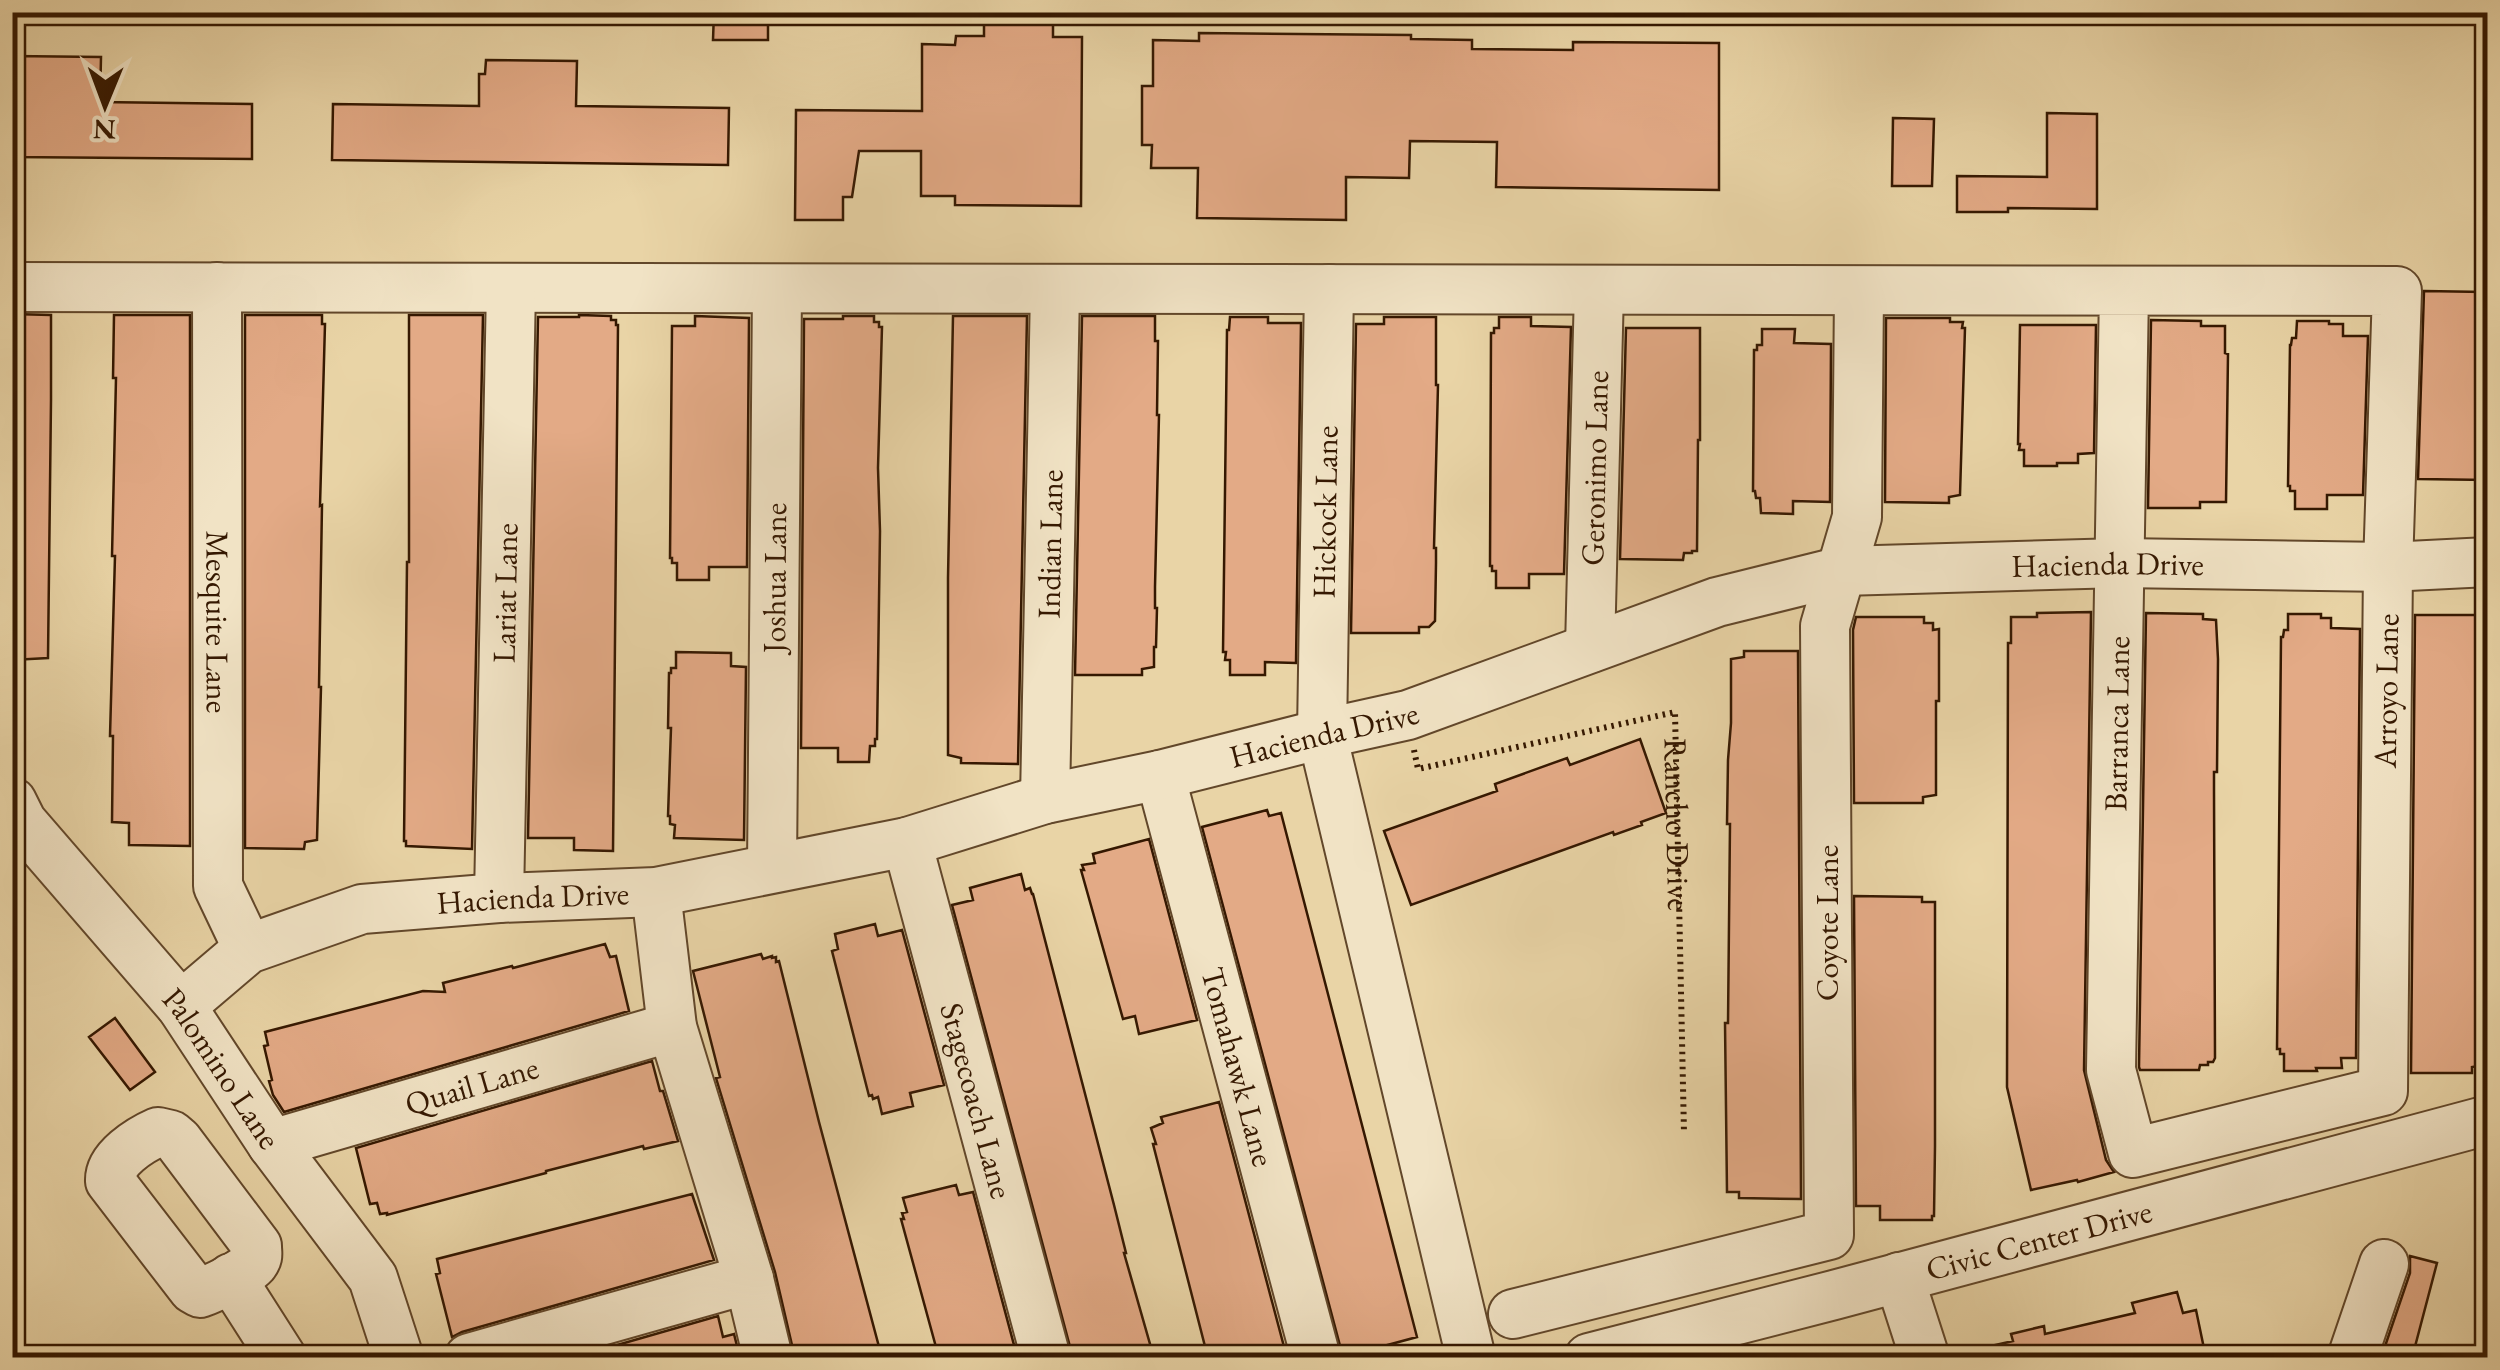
<svg xmlns="http://www.w3.org/2000/svg" width="2500" height="1370" font-family="'EB Garamond',serif">
  <style>
    .building { fill: #e3aa86; stroke: #351801; stroke-width: 2.5 }
    .lines { fill: none; stroke-linecap: round; stroke-linejoin: round }
    .minor-casing { stroke: #62472a; stroke-width: 52 }
    .path { stroke: #351801; stroke-width: 6; stroke-dasharray: 2.5 5; stroke-linecap: butt }
    .minor { stroke: #f1e3c5; stroke-width: 48 }
    .labels { text-anchor: middle; dominant-baseline: central; stroke-width: 8; stroke-linejoin: round; paint-order: stroke }
    .street-label { font-size: 32px; fill: #351801; stroke: #f1e3c5 }
  </style>
  <rect width="100%" height="100%" fill="#e9d4a6"/>
  <filter id="stains"><feTurbulence type="fractalNoise" baseFrequency=".002" numOctaves="4"/><feColorMatrix values="0 0 0 0 .2 0 0 0 0 .09 0 0 0 0 .02 0 0 0 .5 -.17"/></filter>
  <radialGradient id="worn" r=".72"><stop offset=".6" stop-color="#630" stop-opacity="0"/><stop offset="1" stop-color="#630" stop-opacity=".3"/></radialGradient>
  <path class="building" d="M714,12h54v28h-55z
    M984,20h69v17h29l-1,169 -126,-1v-9h-34v-45h-62l-7,46h-9v23h-48l1,-110 126,1v-67l33,1 1,-9h28z
    M1199,33l212,2v4l61,1v9l101,1v-8l146,1v147l-223,-3 1,-45 -87,-1 -1,37 -63,-1v43l-149,-2 1,-50h-47l1,-23h-10v-59h11v-46l46,1z
    M12,56l89,1 -1,45 152,2v55l-240,-2z
    M486,60l91,1 -1,45 153,2 -1,57 -396,-5 1,-56 146,2v-32h6z
    M2047,113l50,1v95l-89,-1v4h-51v-36l90,1z
    M1893,118l41,1 -2,67h-40z
    M2424,291l61,1v7h3v181l-70,-1z
    M12,314l39,1v85l-3,258 -36,2z
    M114,315h76v531l-61,-1v-22l-17,-1 1,-86h-3l5,-180h-3l4,-178h-3z
    M245,315h77v9h3l-5,182 2,-1 -3,182h2l-4,153 -12,2 -1,7 -59,-1z
    M409,315h74l-11,534 -66,-3v-5h-2l3,-279h2z
    M579,315l32,1v4h5v5h2l-5,526 -39,-1v-12h-46l10,-521h41z
    M695,316l54,2 -2,249h-38v13h-32v-17h-5v-5h-2l2,-232h23z
    M843,316h31v6h5v5h3l-4,141 2,63 -3,208h-2v7h-5l-1,16h-31v-14h-37l3,-429h39z
    M953,316h74l-9,448 -57,-1v-5l-13,-3v-177z
    M1082,316h73v25h3l-1,74h2l-4,172v21h2l-1,39h-2v20l-12,2v6h-67z
    M1230,317h38v6h33l-5,340 -31,-1v13h-35v-15h-5l1,-8h-3l4,-322h2z
    M1384,317h52v68h2l-4,163h2v15l-1,58 -6,6h-10v6h-68l5,-309h28z
    M1499,317h32v9l40,1 -7,247h-35v14h-33v-17h-4v-5h-2l1,-233h3v-5h5z
    M1886,318h64v4h13l-1,6h3l-5,167 -11,2v6l-64,-1z
    M2151,320l50,1v5h24v27l3,1 -2,148h-26v6h-52z
    M2297,321h32v3h14v12h25l-5,159h-36v14h-32v-18h-5v-5h-2l2,-141h1l1,-7h4z
    M2020,325h76l-2,128 -16,1v9h-21v3h-33v-16h-5l1,-6h-2z
    M1626,328h74v112h-2l-1,111h-5v2h-8l-1,7 -63,-1z
    M1762,329h33l-1,14 37,1 -1,158 -37,-1v13l-32,-1 -1,-15h-4l-1,-7h-2l1,-141h3v-5h5z
    M2091,612l-7,458 22,90 8,12 -36,10 -1,-2 -46,10 -24,-103 1,-444h3v-26h26v-4z
    M2146,613l57,1v5l13,1 2,39 -1,113h-3v19l1,267 -2,4h-5v3h-8l-1,5h-59l-1,-3z
    M2288,614h33v4h10v10l29,1 -4,429h-15l1,10h-26l1,3h-33v-17h-4v-5h-3l4,-412h2l1,-7h4z
    M2415,615h61v6l9,1v6l3,-1 -2,427 -1,11 -13,2v6h-61z
    M1856,617h68v6h9v7l6,-1v72h-3v94l-13,2v6h-69l-1,-173z
    M1744,651h54l3,548 -62,-1v-6h-12l-2,-169h3l2,-199h-3l1,-64 3,-37v-64l13,-2z
    M676,652l55,1v13l15,1 -2,173 -70,-2 1,-13 -5,-1v-8h-2l3,-88h-3l1,-55h2v-5h5z
    M1640,739l26,74 -25,9 1,3 -28,10 -1,-3 -202,73 -27,-74 113,-40 -2,-7 72,-26 3,7z
    M1267,810l2,6 12,-3 136,524 -74,20 -141,-530z
    M1149,839l48,181 -58,14 -4,-18 -12,3 -42,-149h3l-2,-5 13,-2 -2,-9z
    M1021,874l4,16 5,-2 2,6h1l81,311 12,48h-2l30,105h-81l-121,-453 21,-5 -3,-12z
    M1854,896l68,1v5h13v244l-1,70h-2v4h-52v-14h-24z
    M875,924l3,12 24,-6 42,155 -34,8 3,13 -31,8 -4,-17 -5,2 -1,-4 -3,1 -37,-145 6,-2 -3,-15z
    M605,944l5,13 6,-1 13,55 -345,101 -11,-17 -4,-14 3,-1 -8,-34 4,-1 -3,-13 158,-41 22,1 -2,-9 69,-17 1,2z
    M761,954l2,5 9,-3v2l4,-1v5l3,-1 40,161 63,236h-87l-20,-86 -59,-194 4,-1 -27,-106z
    M115,1018l40,54 -25,18 -41,-53z
    M652,1061l8,30h3l15,50 -34,8 -1,-3 -97,25v2l-159,42v-2l-7,1 -3,-11 -7,1 -14,-56z
    M1219,1102l68,256h-79l-55,-214h3l-5,-16 12,-5 -2,-6z
    M956,1185l3,10 14,-3 41,153 -46,13h-29l-38,-139h3l-2,-6 5,-1 -4,-14z
    M692,1194l22,66 -252,72 -10,5 -16,-63 4,-1 -3,-14z
    M2410,1256l27,7 -25,95h-31l29,-85z
    M2177,1292l6,21 13,-3 10,48h-213l-2,-12 22,-5 -2,-7 33,-8 1,8 90,-21 -3,-10z
    M718,1316l5,21 11,-3 6,24h-168z"/>
  <g class="lines">
    <g class="minor-casing">
      <g id="minor">
        <path id="s2" d="M12,287l2385,4 -9,276 -5,524 -250,62 -22,-83 13,-779"/>
        <path id="s3" d="M217,287l1,599 30,63"/>
        <path d="M1329,289l-7,445 149,624"/>
        <path id="s4" d="M1590,648l9,-358"/>
        <path id="s5" d="M1160,775l156,583"/>
        <path id="s6" d="M1045,799l10,-509"/>
        <path id="s7" d="M12,802l10,20 159,184 91,138 101,134 26,80"/>
        <path id="s8" d="M907,842l139,516"/>
        <path id="s9" d="M772,868l5,-578"/>
        <path d="M656,892l16,135 77,252 19,79"/>
        <path id="s10" d="M499,898l12,-610"/>
        <path id="s11" d="M181,1006l67,-57 114,-40 137,-11 157,-6 251,-50 138,-43 115,-24 162,-41 86,-19 309,-113 125,-31 278,-8 268,4 100,-5"/>
        <path d="M158,1132l13,3 7,6 79,105c0,8 2,10 -3,17 -10,11 -40,25 -54,30l-7,-4 -83,-108c-1,-22 30,-41 48,-49z"/>
        <path id="s12" d="M272,1144l400,-117"/>
        <path d="M1899,1277l26,81"/>
        <path d="M231,1278l51,80"/>
        <path d="M1513,1314l316,-79 -4,-609 32,-109 2,-226"/>
        <path d="M469,1358l280,-79"/>
        <path id="s13" d="M1589,1358l245,-63 654,-175"/>
        <path d="M2352,1358l32,-94"/>
      </g>
    </g>
    <path class="path" id="s1" d="M1414,750l4,19 257,-57 9,421"/>
    <use href="#minor" class="minor"/>
  </g>
  <g class="labels">
    <g class="street-label">
      <text stroke="none"><textPath href="#s4" startOffset="180">Geronimo Lane</textPath></text>
      <text transform="translate(1325 512) rotate(-89)">Hickock Lane</text>
      <text stroke="none"><textPath href="#s6" startOffset="255">Indian Lane</textPath></text>
      <text stroke="none"><textPath href="#s11" startOffset="2000">Hacienda Drive</textPath></text>
      <text stroke="none"><textPath href="#s9" startOffset="290">Joshua Lane</textPath></text>
      <text stroke="none"><textPath href="#s10" startOffset="305">Lariat Lane</textPath></text>
      <text stroke="none"><textPath href="#s3" startOffset="335">Mesquite Lane</textPath></text>
      <text transform="translate(2386 691) rotate(-89)">Arroyo Lane</text>
      <text stroke="none"><textPath href="#s2" startOffset="3875">Barranca Lane</textPath></text>
      <text stroke="none"><textPath href="#s11" startOffset="1190">Hacienda Drive</textPath></text>
      <text stroke="none"><textPath href="#s1" startOffset="395">Rancho Drive</textPath></text>
      <text stroke="none"><textPath href="#s11" startOffset="380">Hacienda Drive</textPath></text>
      <text transform="translate(1827 923) rotate(-90)">Coyote Lane</text>
      <text stroke="none"><textPath href="#s5" startOffset="302">Tomahawk Lane</textPath></text>
      <text stroke="none"><textPath href="#s7" startOffset="340">Palomino Lane</textPath></text>
      <text stroke="none"><textPath href="#s12" startOffset="208">Quail Lane</textPath></text>
      <text stroke="none"><textPath href="#s8" startOffset="268">Stagecoach Lane</textPath></text>
      <text stroke="none"><textPath href="#s13" startOffset="465">Civic Center Drive</textPath></text>
    </g>
  </g>
  <rect width="2500" height="1370" fill="none" stroke="#e9d4a6" stroke-width="50"/>
  <rect x="15" y="15" width="2470" height="1340" fill="none" stroke="#351801" stroke-width="5"/>
  <rect x="25" y="25" width="2450" height="1320" fill="none" stroke="#351801" stroke-width="2.5"/>
  <g transform="translate(105 105) rotate(181)" stroke="#f1e3c5" stroke-width="8" paint-order="stroke">
  <path d="M0-8L18 38L0 25L-18 38Z" fill="#351801"/>
  <text y="-15" font-size="28" font-weight="bold" text-anchor="middle" fill="#351801">N</text>
  </g>
  <rect width="100%" height="100%" filter="url(#stains)"/>
  <rect width="100%" height="100%" fill="url(#worn)"/>
</svg>
